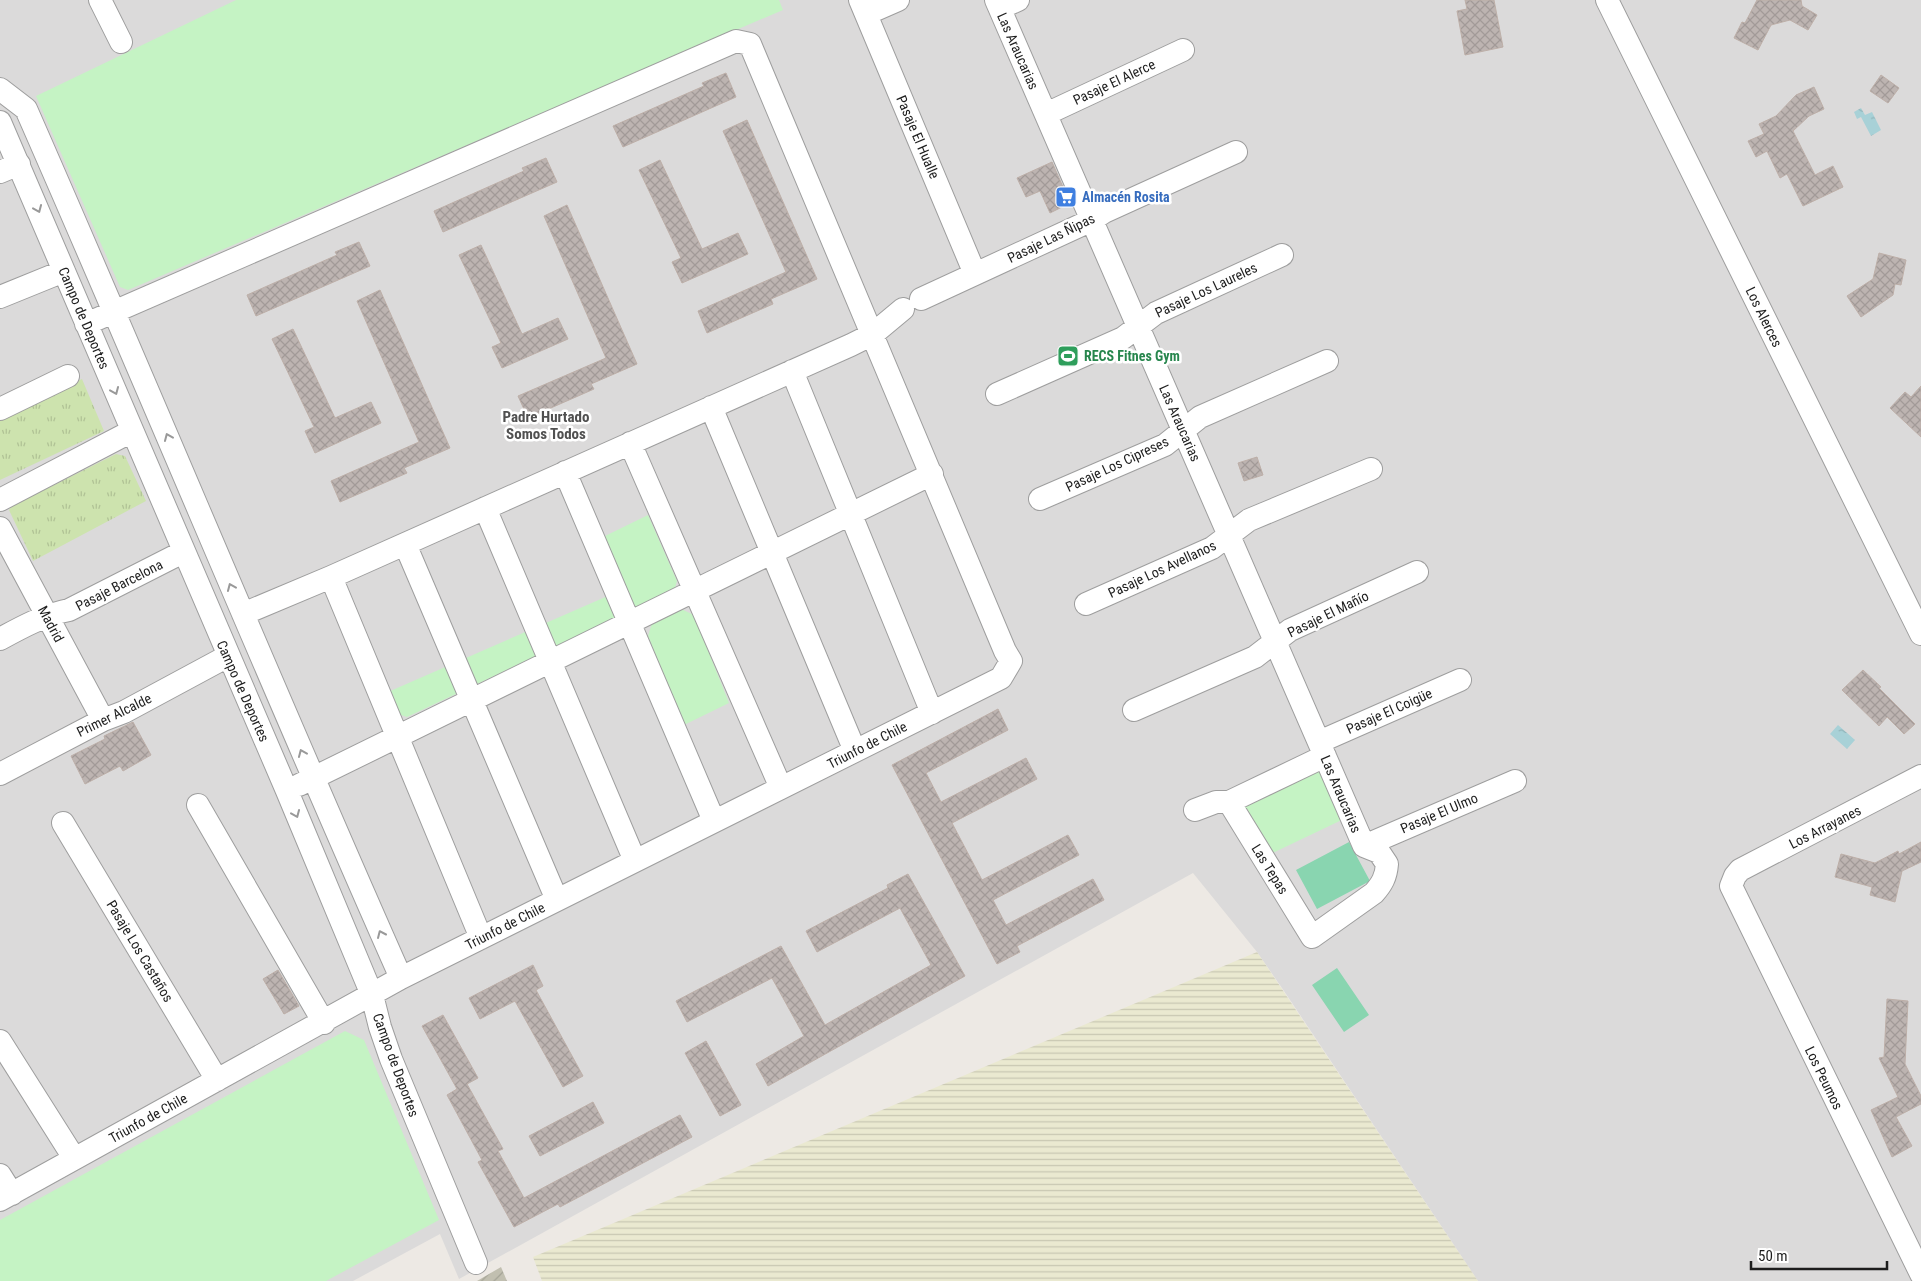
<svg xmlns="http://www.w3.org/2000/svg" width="1921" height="1281" font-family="'Roboto Condensed',sans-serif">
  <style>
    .residential { fill: #dbdada }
    .construction { fill: url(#construction-furrows) }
    .farmland { fill: url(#farmland-rules) }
    .grass { fill: url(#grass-tufts) }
    .park { fill: #c5f3c4 }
    .pitch { fill: #89d5b0 }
    .water { fill: url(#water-ripples) }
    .building { fill: url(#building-cross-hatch); stroke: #bdafa8 }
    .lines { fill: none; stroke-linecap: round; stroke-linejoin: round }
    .minor-casing { stroke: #9e9e9e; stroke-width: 24 }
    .minor { stroke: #fff; stroke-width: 22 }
    .oneway { stroke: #999 }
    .labels { text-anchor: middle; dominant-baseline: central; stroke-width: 5; stroke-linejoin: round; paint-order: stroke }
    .street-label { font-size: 14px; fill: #1d1d1d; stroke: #fff }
    .shop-label { font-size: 14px; font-weight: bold; fill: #366cbe; stroke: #fff; text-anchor: start }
    .leisure-label { font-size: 14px; font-weight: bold; fill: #27864d; stroke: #fff; text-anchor: start }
    .neighbourhood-label { font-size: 15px; font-weight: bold; fill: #505050; stroke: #fff }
  </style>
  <defs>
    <pattern id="construction-furrows" width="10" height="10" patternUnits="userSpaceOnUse" patternTransform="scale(1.25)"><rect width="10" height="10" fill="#c1bfb0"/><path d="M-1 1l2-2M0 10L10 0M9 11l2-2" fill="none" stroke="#a5a497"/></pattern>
    <pattern id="farmland-rules" width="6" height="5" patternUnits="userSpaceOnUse" patternTransform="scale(1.25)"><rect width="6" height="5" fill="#eae9d0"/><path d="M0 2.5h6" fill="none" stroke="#c8c7b2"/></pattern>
    <pattern id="grass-tufts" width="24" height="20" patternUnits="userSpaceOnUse" patternTransform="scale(1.25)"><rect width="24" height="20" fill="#cde3ae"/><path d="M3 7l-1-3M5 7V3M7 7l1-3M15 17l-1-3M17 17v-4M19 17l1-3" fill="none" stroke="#b0c295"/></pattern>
    <pattern id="water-ripples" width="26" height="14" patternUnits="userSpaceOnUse" patternTransform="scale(1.25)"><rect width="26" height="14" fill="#a8d1d7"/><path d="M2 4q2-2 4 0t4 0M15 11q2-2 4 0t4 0" fill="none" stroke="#90b3b8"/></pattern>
    <pattern id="building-cross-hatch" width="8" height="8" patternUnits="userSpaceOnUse" patternTransform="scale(1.25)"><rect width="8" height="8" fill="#bdb4b1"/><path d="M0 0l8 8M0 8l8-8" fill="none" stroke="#a29a98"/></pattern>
  </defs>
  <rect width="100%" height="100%" fill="#ede9e4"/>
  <path class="residential" d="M0,0h1921v1281h-443l-196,-293 -25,-36 -64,-79 -734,406 -19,-45 -87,47h-353z"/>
  <path class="construction" d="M501,1267l6,14h-30z"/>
  <path class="farmland" d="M1257,952l221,329h-936l-9,-24z"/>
  <path class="grass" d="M82,379l22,52 -104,49v-64z
    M116,454l9,2 21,45 -113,60 -24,-51 3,-4z"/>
  <path class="park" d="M236,0h543l4,10 -655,280 -8,-3 -84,-191z
    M648,515l29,66 -3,10 -267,126 -9,-3 -10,-22 238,-104 -23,-51z
    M681,609l13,6 35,88 -45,22 -36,-89 4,-13z
    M1321,768l25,50 -82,39 -24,-51z
    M345,1031l19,9 75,180 -113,61h-326v-61z"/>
  <path class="pitch" d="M1349,842l21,39 -53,28 -21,-39z
    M1337,968l32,47 -25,17 -32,-47z"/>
  <path class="water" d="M1861,108l4,7 7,-3 9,18 -10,6 -10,-19 -4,2 -3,-7z
    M1838,725l17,15 -8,9 -17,-15z"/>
  <path class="building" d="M1465,0h29l9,47 -38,8 -8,-44 10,-2z
    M1757,0h44l1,6 15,9 -9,15 -18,-10 -19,5 -13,25 -24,-12 8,-16 3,1z
    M726,73l10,24 -113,50 -10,-21 91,-40 -2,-3z
    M1881,75l18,13 -11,15 -18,-12z
    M1814,87l10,22 -15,7 -16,15 22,44 18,-9 10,21 -40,19 -16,-32 -7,4 -13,-27 -11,6 -8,-16 16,-7 -5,-10 17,-8 20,-21z
    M747,120l70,159 -46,20 2,5 -66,29 -9,-22 88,-39 -63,-141z
    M546,158l11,24 -114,50 -9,-21 90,-40 -2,-3z
    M660,160l42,89 36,-16 10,21 -66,29 -10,-21 9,-4 -42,-88z
    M1052,162l18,41 -20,10 -10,-22 -14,6 -9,-19z
    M567,205l70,159 -46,20 3,5 -66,29 -10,-22 88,-38 -62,-142z
    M359,242l11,24 -114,50 -9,-21 90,-40 -2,-3z
    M481,245l41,89 36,-16 10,21 -66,29 -10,-21 9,-4 -42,-88z
    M1879,253l27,7 -5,25 -6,-1 -2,11 -32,22 -14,-21 26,-17z
    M380,290l70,158 -46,20 3,5 -67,29 -9,-21 88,-39 -62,-141z
    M293,329l42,89 36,-16 10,21 -66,30 -10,-22 9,-4 -42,-88z
    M1921,386v51l-31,-29 15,-16 6,5z
    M1257,457l6,18 -19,6 -6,-18z
    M1863,670l18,17 -2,1 36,36 -11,10 -17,-17 -8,9 -37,-36z
    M998,709l10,21 -82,43 15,29 85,-44 11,21 -85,44 30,57 86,-45 11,20 -86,45 13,25 87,-46 11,21 -87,46 3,6 -23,12 -105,-199z
    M133,722l18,33 -28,16 -3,-5 -35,18 -14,-28 34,-17 -1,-3z
    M1921,842v20l-19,9 -7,31 -25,-7 2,-8 -37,-10 6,-23 34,9 23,-12 1,3z
    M908,874l57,102 -197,110 -12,-22 48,-28 -32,-58 -85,44 -11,-21 105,-55 44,79 106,-60 -31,-57 -83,44 -11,-21 82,-43 -1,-3z
    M533,965l10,21 -7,4 47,86 -20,11 -48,-86 -35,18 -11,-21z
    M278,970l21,36 -15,8 -21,-35z
    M1887,999l21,2 -3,63 16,32v8l-25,13 16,29 -20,11 -21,-47 27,-13 -19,-39 5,-1z
    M443,1015l35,63 -11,6 36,65 -5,2 26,47 156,-83 12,22 -132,70 -2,-3 -44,23 -36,-65 4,-2 -35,-65 10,-6 -35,-63z
    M706,1041l35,64 -21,11 -35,-63z
    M593,1102l11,21 -64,33 -11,-20z"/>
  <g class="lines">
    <g class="minor-casing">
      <path id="minor" d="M100,0l21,42
        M860,0l115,274
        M996,0l368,846
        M1607,0l314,634
        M1000,8l18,-8
        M866,14l32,-14
        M0,89l26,20c127,289 247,581 375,869
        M1046,114l137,-64
        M0,122l287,669 85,204 8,32 11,32 85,204
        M0,172l19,-8
        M0,297l64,-26
        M921,299l171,-79 12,-8 132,-60
        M792,371l140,342
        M997,394l126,-56 33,-25 126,-58
        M711,407l144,344
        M0,409l68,-33
        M630,443l151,345
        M565,472l149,349
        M1040,499l125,-54 35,-28 127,-56
        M0,500l132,-69
        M485,508l150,353
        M0,528l103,192
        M405,544l152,356
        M331,577l150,361
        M1086,604l126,-56 37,-28 122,-51
        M243,614l88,-37 520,-232 22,-11 30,-25
        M0,639c22,-12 44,-24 69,-29l114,-58
        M1134,710l121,-53 35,-27 127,-58
        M1319,742l141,-62
        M0,774l103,-54 21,-8 104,-56
        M1921,776l-181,94 -5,6 -4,10 190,388
        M299,785l633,-311
        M1229,802l83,135 62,-44c8,-9 12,-16 13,-29l-8,-12 -15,-6
        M198,805l126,218
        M1195,810l21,-8h13l96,-46
        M63,823l154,257
        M1364,846l151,-65
        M0,1041l74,117
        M0,1175l12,19
        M0,1200l401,-222 600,-300 10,-17 -6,-10 -255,-607 -14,-3 -650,283"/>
    </g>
    <use href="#minor" class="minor"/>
  </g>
  <defs><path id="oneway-chevron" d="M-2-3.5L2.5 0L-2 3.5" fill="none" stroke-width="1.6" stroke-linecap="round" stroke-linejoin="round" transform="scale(1.25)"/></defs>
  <g class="oneway">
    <use href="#oneway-chevron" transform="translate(38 209) rotate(67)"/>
    <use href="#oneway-chevron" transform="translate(115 391) rotate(67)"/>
    <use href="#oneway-chevron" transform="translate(168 437) rotate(-113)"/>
    <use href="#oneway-chevron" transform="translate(231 587) rotate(-113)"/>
    <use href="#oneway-chevron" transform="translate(302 753) rotate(-113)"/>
    <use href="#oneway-chevron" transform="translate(296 814) rotate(67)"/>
    <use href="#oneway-chevron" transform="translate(381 934) rotate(-114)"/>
  </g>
  <defs>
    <g id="supermarket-square" transform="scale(1.125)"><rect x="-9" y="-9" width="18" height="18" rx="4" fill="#3f7fe0" stroke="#fff"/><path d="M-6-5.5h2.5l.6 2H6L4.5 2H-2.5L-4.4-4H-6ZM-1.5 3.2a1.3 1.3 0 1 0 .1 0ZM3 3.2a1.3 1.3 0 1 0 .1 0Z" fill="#fff"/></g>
    <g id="stadium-square" transform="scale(1.125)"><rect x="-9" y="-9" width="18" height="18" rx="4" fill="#2e9e5b" stroke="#fff"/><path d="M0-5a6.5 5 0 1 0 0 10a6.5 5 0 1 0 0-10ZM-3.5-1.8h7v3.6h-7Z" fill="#fff"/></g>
  </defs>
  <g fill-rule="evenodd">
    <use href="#supermarket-square" x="1066" y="197"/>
    <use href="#stadium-square" x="1068" y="356"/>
  </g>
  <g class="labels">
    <g class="street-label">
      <text transform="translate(1018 51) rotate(66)">Las Araucarias</text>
      <text transform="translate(1114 82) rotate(-25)">Pasaje El Alerce</text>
      <text transform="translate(918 137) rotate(67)">Pasaje El Hualle</text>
      <text transform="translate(1051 238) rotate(-26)">Pasaje Las Ñipas</text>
      <text transform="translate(1206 290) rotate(-25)">Pasaje Los Laureles</text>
      <text transform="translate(1764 317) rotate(64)">Los Alerces</text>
      <text transform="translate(84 318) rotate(67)">Campo de Deportes</text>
      <text transform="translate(1180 423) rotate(66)">Las Araucarias</text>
      <text transform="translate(1117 464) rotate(-25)">Pasaje Los Cipreses</text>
      <text transform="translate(1162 569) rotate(-25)">Pasaje Los Avellanos</text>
      <text transform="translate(119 585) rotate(-27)">Pasaje Barcelona</text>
      <text transform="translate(1328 614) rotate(-26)">Pasaje El Mañío</text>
      <text transform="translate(51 624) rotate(62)">Madrid</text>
      <text transform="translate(243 691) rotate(66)">Campo de Deportes</text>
      <text transform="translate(1389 711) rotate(-24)">Pasaje El Coigüe</text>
      <text transform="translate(114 715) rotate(-26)">Primer Alcalde</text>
      <text transform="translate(867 745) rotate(-27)">Triunfo de Chile</text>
      <text transform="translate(1341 794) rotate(67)">Las Araucarias</text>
      <text transform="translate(1439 813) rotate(-23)">Pasaje El Ulmo</text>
      <text transform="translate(1825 827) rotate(-27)">Los Arrayanes</text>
      <text transform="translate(1270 869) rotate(58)">Las Tepas</text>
      <text transform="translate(505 926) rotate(-27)">Triunfo de Chile</text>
      <text transform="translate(140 951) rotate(59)">Pasaje Los Castaños</text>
      <text transform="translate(396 1065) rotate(70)">Campo de Deportes</text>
      <text transform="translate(1824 1078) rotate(64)">Los Peumos</text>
      <text transform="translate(148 1118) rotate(-29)">Triunfo de Chile</text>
    </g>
    <g class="shop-label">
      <text x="1082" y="197">Almacén Rosita</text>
    </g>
    <g class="leisure-label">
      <text x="1084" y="356">RECS Fitnes Gym</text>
    </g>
    <g class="neighbourhood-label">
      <text x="546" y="417">Padre Hurtado<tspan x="546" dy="17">Somos Todos</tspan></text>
    </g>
  </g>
  <path d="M1751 1261v8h136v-8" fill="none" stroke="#1d1d1d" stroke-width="2.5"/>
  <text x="1758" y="1261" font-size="15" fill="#1d1d1d" stroke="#ffffff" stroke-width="4" paint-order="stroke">50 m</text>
</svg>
